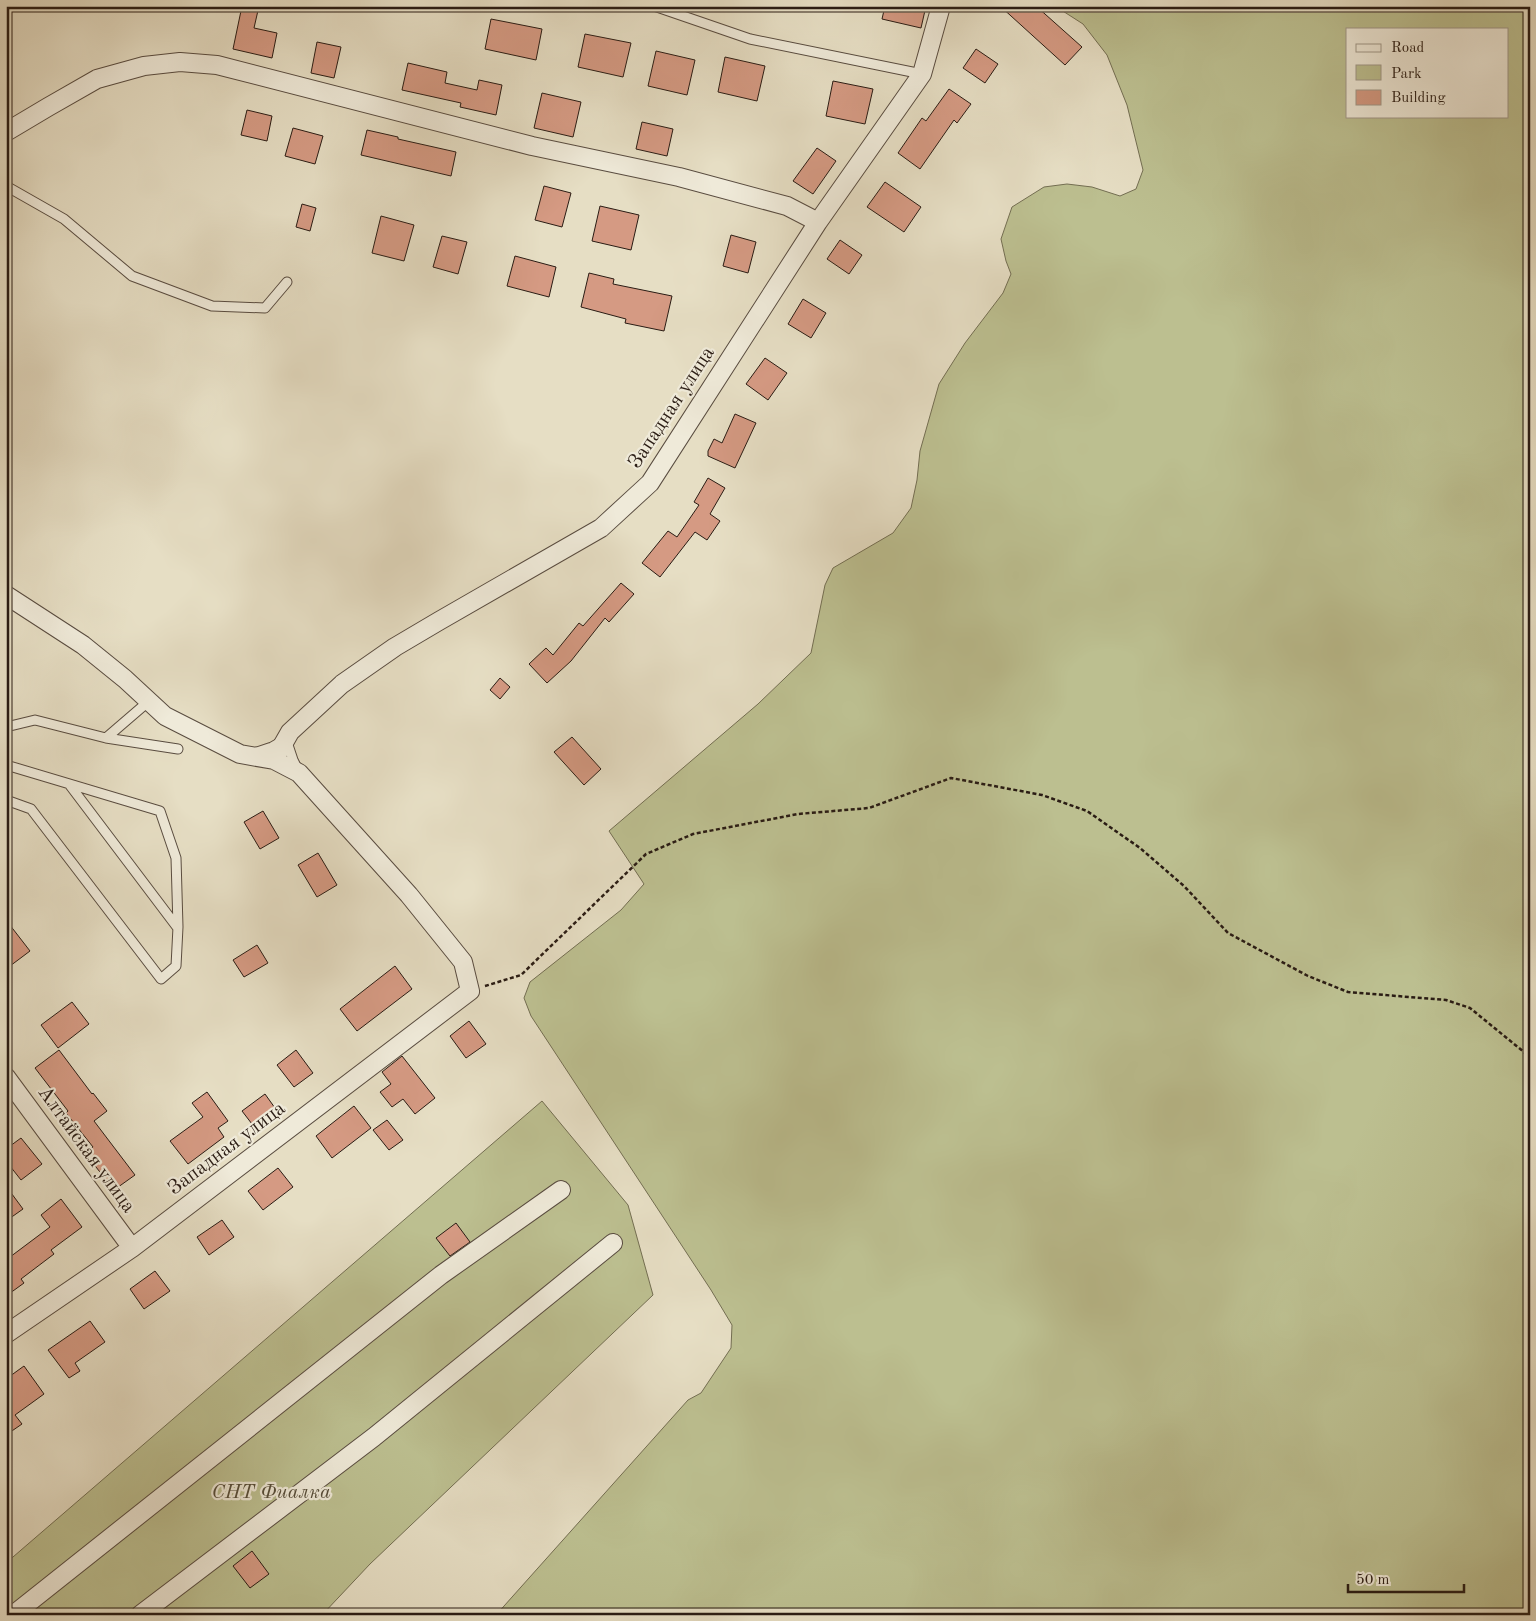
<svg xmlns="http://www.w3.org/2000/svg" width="1536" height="1621" font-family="'Old Standard TT',serif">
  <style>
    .green { fill: #bcbf90; stroke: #736e52; fill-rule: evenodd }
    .building { fill: #d59a83; stroke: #2a1c14 }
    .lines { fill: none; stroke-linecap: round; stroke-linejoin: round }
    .lane-casing { stroke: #594c40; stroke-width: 11 }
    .street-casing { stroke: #594c40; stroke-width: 20 }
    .path { stroke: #2a1c14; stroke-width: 2.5; stroke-dasharray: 4 2.5; stroke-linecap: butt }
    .lane { stroke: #efead9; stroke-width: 9 }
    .street { stroke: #efead9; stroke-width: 18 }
    .labels { text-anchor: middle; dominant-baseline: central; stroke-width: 4.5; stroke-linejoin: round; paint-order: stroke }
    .street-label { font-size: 20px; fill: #2a1c14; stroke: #efead9 }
    .park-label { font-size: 20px; font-style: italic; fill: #564d39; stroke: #efead9 }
  </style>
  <rect width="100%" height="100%" fill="#e6dec4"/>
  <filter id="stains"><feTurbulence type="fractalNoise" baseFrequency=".004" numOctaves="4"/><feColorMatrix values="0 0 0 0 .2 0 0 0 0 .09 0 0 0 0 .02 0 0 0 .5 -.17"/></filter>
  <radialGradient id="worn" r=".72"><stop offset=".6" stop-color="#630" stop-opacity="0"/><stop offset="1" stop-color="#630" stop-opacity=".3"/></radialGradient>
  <path class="green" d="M1055,6h475v1609h-1034l192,-215 13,-7 30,-45 1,-23 -21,-35 -180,-274 -7,-18 6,-16 91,-72 23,-26 -35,-53 149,-127 53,-51 14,-68 8,-17 60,-35 18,-25 6,-28 3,-29 19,-67 26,-41 38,-50 8,-19 -5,-13 -5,-22 11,-32 32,-20 23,-3 25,3 28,9 16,-7 7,-19 -16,-65 -20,-50 -24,-31zM1347,29h160v87h-160z
    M542,1101l86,104 25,90 -283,269 -48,51h-316v-52z"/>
  <path class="building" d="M242,6h17l-5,22 23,5 -5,25 -39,-9z
    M885,6h41l-5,22 -39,-9z
    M1000,6h36l46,41 -17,18z
    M491,19l51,10 -6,31 -51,-11z
    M585,34l46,9 -8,34 -45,-10z
    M317,42l24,5 -7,31 -23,-5z
    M976,49l22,15 -13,19 -22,-15z
    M656,51l39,9 -8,35 -39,-9z
    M725,57l40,9 -8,35 -39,-9z
    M408,63l39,9 -2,11 32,7 2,-10 23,5 -6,30 -36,-8 1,-4 -59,-13z
    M833,81l40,8 -8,35 -39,-8z
    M949,89l22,15 -14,19 -3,-3 -34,49 -22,-16 24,-35 4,3z
    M542,93l39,9 -8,35 -39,-9z
    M247,110l25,6 -5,25 -26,-6z
    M642,122l31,7 -6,27 -31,-7z
    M293,128l30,8 -8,28 -30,-8z
    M367,130l31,7v2l58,13 -5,24 -90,-21z
    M817,148l19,13 -23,33 -20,-13z
    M885,182l36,25 -17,25 -37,-25z
    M544,186l27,7 -9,34 -27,-7z
    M302,204l14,4 -6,23 -14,-4z
    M600,206l39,9 -8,35 -39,-9z
    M381,216l33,9 -10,36 -32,-8z
    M731,235l25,7 -8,31 -25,-7z
    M442,236l25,6 -9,32 -25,-7z
    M840,240l22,15 -13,19 -22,-15z
    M515,256l41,11 -7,30 -42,-11z
    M589,273l25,6 -1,5 59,12 -8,35 -39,-8 1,-4 -45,-12z
    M803,299l23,14 -15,25 -23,-14z
    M765,358l22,15 -19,27 -22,-16z
    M735,414l21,9 -21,45 -27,-12v-5l6,-12 8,4z
    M708,478l17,10 -15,26 10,7 -13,19 -12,-8 -35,45 -18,-14 26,-32 9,6 22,-32 -5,-3z
    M621,583l13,11 -25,28 -4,-4 -34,43 -24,22 -18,-19 17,-16 7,7 26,-32 4,3z
    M500,678l10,9 -10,12 -10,-9z
    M572,737l29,32 -17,16 -30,-33z
    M263,811l16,27 -19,11 -16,-27z
    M318,853l19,32 -20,12 -19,-32z
    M6,920l24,31 -24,18z
    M257,945l11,18 -24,14 -11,-17z
    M395,966l17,23 -55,42 -17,-22z
    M72,1002l17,22 -31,24 -17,-23z
    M469,1021l17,23 -20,14 -16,-22z
    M59,1050l33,44 1,-1 14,18 -13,10 41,54 -21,15 -29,-37 8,-6 -27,-34 2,-2 -33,-43z
    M296,1050l17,23 -19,14 -17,-22z
    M402,1056l33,42 -20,16 -12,-15 -11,8 -12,-15 11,-8 -9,-12z
    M207,1092l21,29 -10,7 6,9 -36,27 -18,-23 33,-24 -11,-14z
    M265,1094l10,14 -23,16 -10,-13z
    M354,1106l17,22 -39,30 -16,-22z
    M387,1120l16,20 -14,10 -16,-20z
    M21,1138l21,26 -21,16 -15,-19v-12z
    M278,1168l15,19 -30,23 -15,-19z
    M6,1186l17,23 -17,12z
    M61,1199l21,28 -31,23 3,4 -33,25 3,4 -18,13v-36l44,-33 -9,-12z
    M222,1220l12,17 -25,18 -12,-18z
    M456,1223l14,19 -20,14 -14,-18z
    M155,1271l15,20 -26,18 -14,-20z
    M90,1321l15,21 -30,21 5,8 -11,7 -21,-28z
    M24,1366l20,28 -29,21 7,9 -16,11v-56z
    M252,1551l17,23 -19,14 -17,-22z"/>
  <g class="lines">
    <g class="lane-casing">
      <path id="lane" d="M654,6l96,33 172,35
        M6,186l58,33 68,57 80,30 53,2 22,-26
        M149,701l-43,37 72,11
        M6,727l29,-7 71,18
        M254,753l18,-6 14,-8 7,21 5,10
        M6,765l154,46 16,47 2,69 -2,39 -15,13 -130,-170 -25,-9
        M69,784l108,143"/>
    </g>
    <g class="street-casing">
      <path id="street" d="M6,132l42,-25 49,-28 47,-13 36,-4 37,3 315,81 147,31 108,29 31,16
        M6,595l77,50 42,34 40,37 75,38 34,6 25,13 110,122 54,67 7,29 -338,257 -126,86
        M274,760l16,-28 52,-48 53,-37 44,-26 162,-93 49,-45 168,-261 104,-148 19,-68
        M6,1077l126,171
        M13,1615l428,-340 120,-85
        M140,1615l234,-178 239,-194"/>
    </g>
    <path class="path" d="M485,986l36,-11 125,-121 47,-20 105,-20 71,-6 82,-30 91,17 45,16 53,37 44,38 44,47 80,43 40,16 98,8 24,8 60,49"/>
    <use href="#lane" class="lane"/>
    <use href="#street" class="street"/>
  </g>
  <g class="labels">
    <g class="street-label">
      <text transform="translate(672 408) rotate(-57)">Западная улица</text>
      <text transform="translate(227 1149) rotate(-37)">Западная улица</text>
      <text transform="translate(86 1150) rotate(54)">Алтайская улица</text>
    </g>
    <g class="park-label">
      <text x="271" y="1493">СНТ Фиалка</text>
    </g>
  </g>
  <rect width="1536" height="1621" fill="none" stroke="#e6dec4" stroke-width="25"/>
  <rect x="8" y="8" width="1521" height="1606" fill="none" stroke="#2a1c14" stroke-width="2.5"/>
  <rect x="12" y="12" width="1511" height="1596" fill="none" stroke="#2a1c14"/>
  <rect x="1346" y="28" width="162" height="90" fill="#efead9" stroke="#a0988a"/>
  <rect x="1356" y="44" width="25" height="8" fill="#efead9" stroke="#a0988a"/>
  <text x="1391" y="52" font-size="15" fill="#2a1c14">Road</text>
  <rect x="1356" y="65" width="25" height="15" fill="#bcbf90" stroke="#a0988a"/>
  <text x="1391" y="78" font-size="15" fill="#2a1c14">Park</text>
  <rect x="1356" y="90" width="25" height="15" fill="#d59a83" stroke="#a0988a"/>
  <text x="1391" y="102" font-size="15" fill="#2a1c14">Building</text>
  <path d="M1348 1584v8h116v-8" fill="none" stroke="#2a1c14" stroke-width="2.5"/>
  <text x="1356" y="1584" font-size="15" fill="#2a1c14" stroke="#efead9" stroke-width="4" paint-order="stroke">50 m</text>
  <rect width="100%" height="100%" filter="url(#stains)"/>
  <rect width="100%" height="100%" fill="url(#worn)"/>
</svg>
